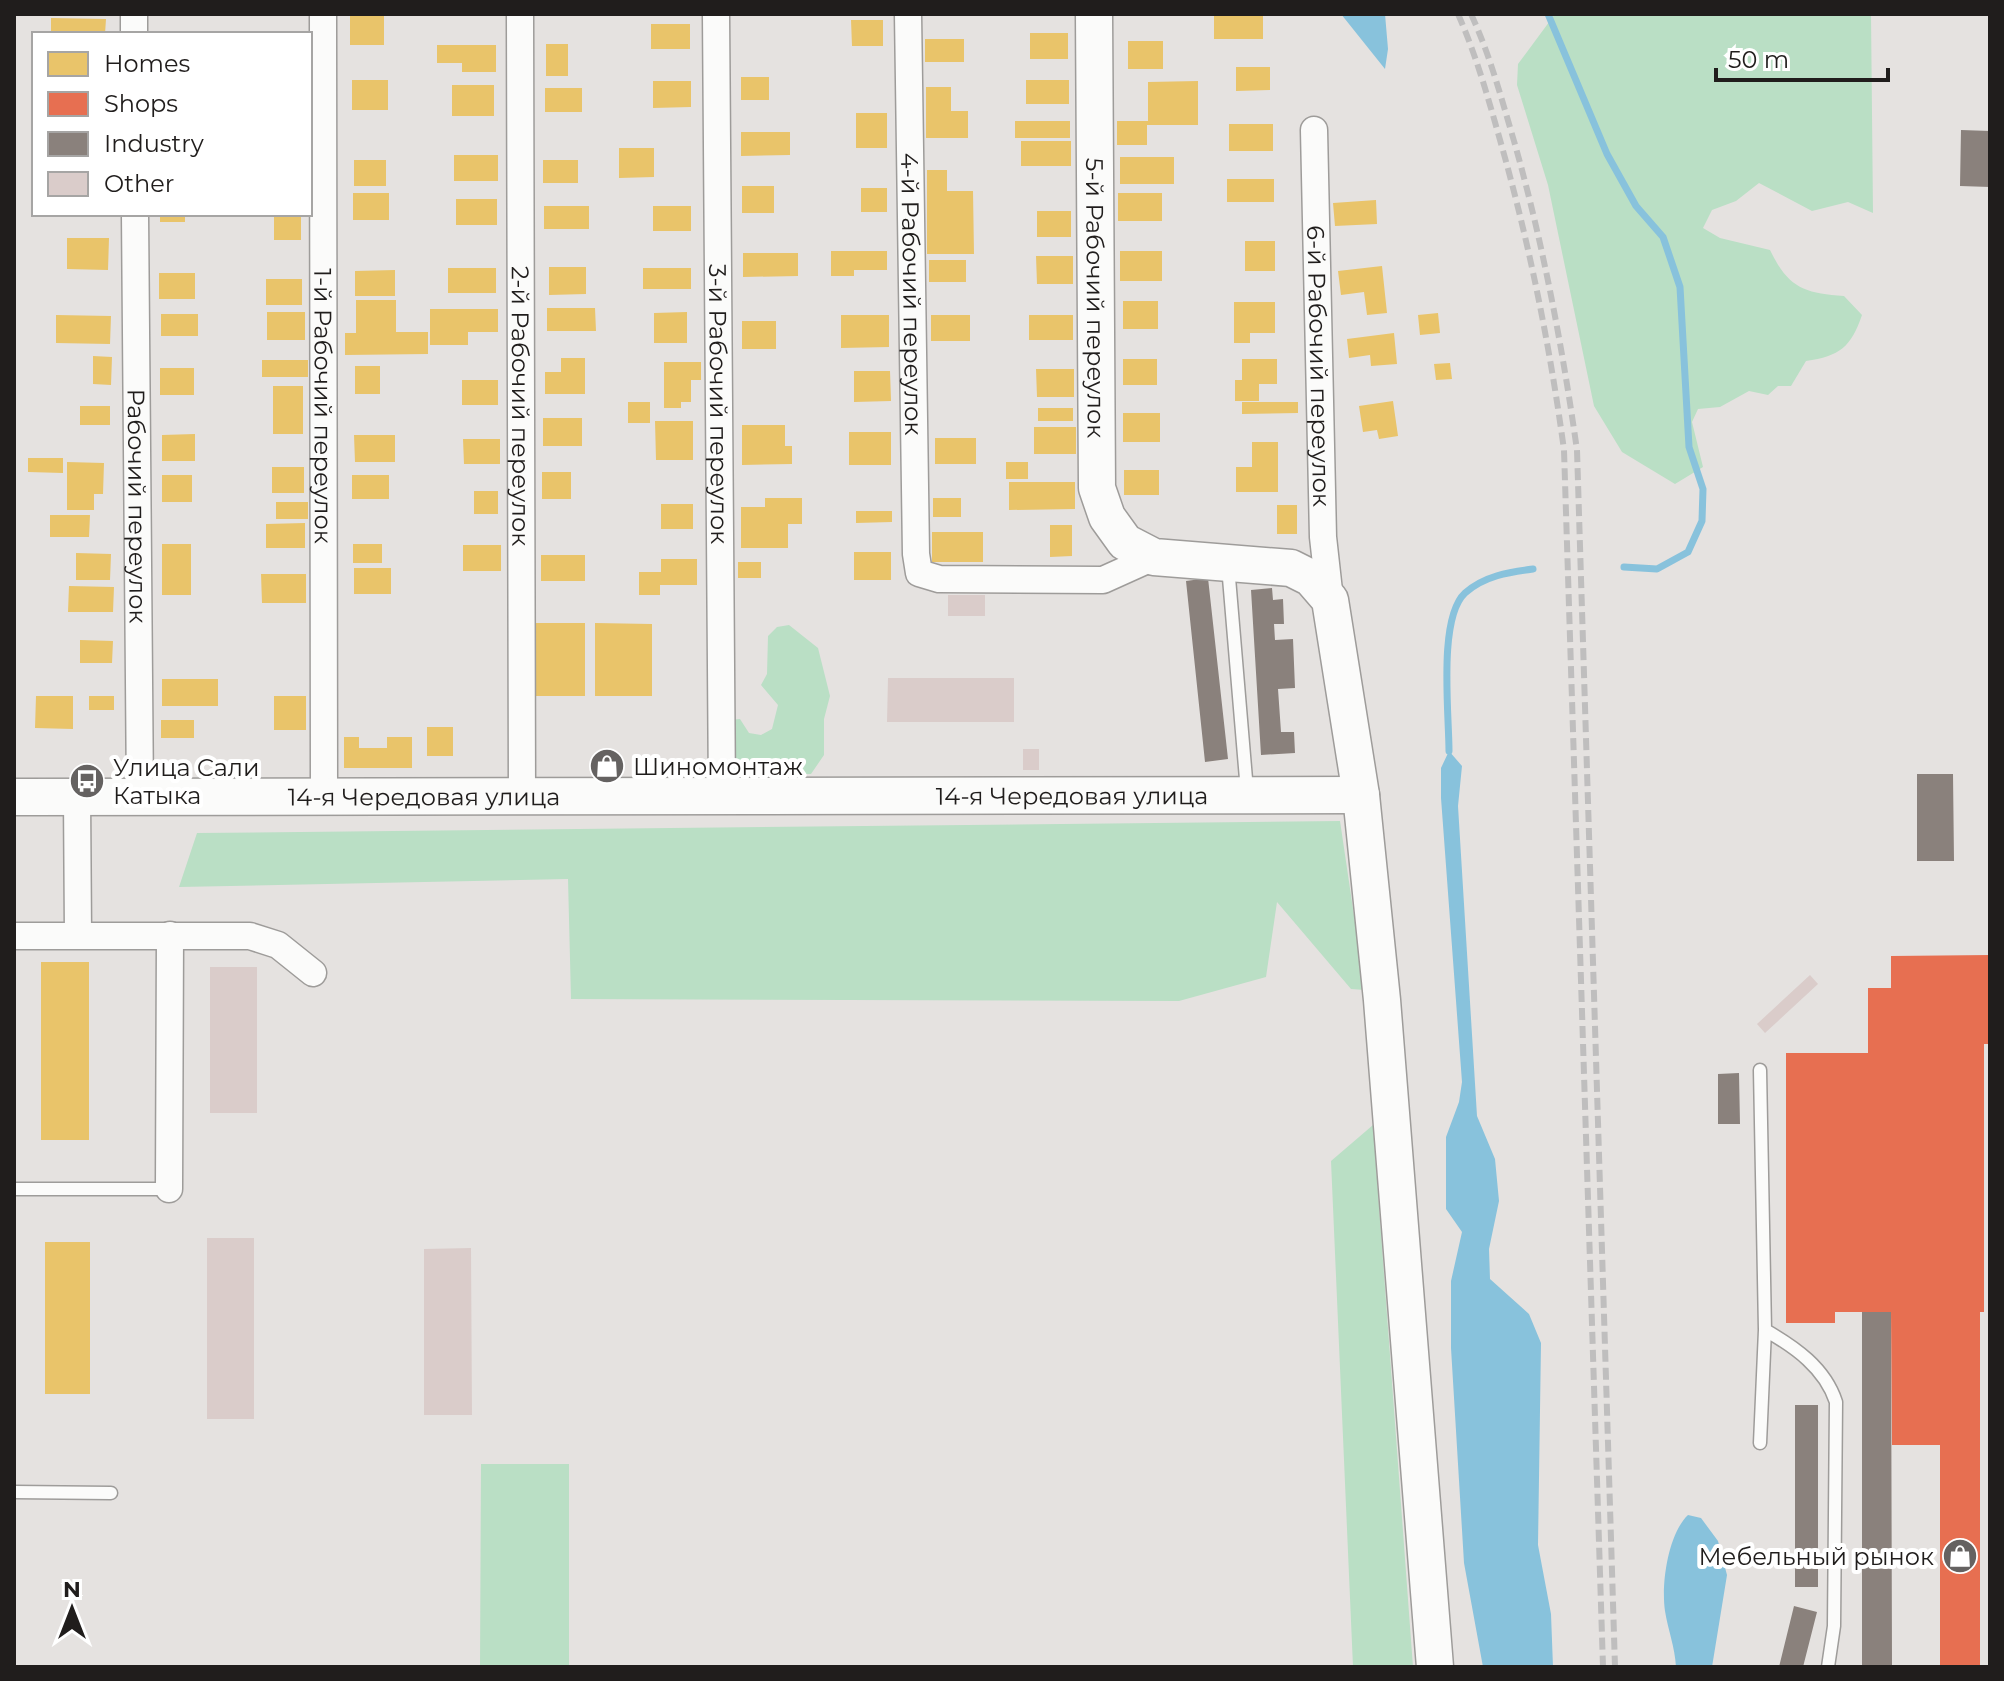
<svg xmlns="http://www.w3.org/2000/svg" width="2004" height="1681" font-family="Montserrat,sans-serif">
  <style>
    .green { fill: #badfc5 }
    .water { fill: #88c2dc }
    .homes { fill: #e9c46a }
    .shops { fill: #e76f51 }
    .industry { fill: #8a817c }
    .lines { fill: none; stroke-linecap: round; stroke-linejoin: round }
    .stream { stroke: #88c2dc; stroke-width: 7 }
    .building { fill: #daccca }
    .lane-casing { stroke: #9e9c9a; stroke-width: 15 }
    .street-casing { stroke: #9e9c9a; stroke-width: 29 }
    .secondary-casing { stroke: #9e9c9a; stroke-width: 39 }
    .lane { stroke: #fbfbfa; stroke-width: 12 }
    .street { stroke: #fbfbfa; stroke-width: 26 }
    .secondary { stroke: #fbfbfa; stroke-width: 36 }
    .rail { stroke: #bfbebe; stroke-width: 6; stroke-dasharray: 12 6; stroke-linecap: butt }
    .labels { text-anchor: middle; dominant-baseline: central; stroke-width: 8; stroke-linejoin: round; paint-order: stroke }
    .street-label { font-size: 24px; fill: #201d1c; stroke: #fff }
    .poi-label { font-size: 24px; fill: #201d1c; stroke: #fff; text-anchor: start }
  </style>
  <rect width="100%" height="100%" fill="#e5e2e0"/>
  <path class="green" d="M1555,14h316l2,199 -25,-11 -36,9 -53,-28 -23,18 -24,9 -9,18 17,10 50,12c18,37 33,43 74,46l18,19c-11,32 -22,41 -56,46l-15,25h-13l-10,9 -19,-4 -29,16 -22,2 -6,13 11,45 -28,17 -53,-32 -28,-46 -46,-221 -31,-100 1,-21z
    M789,625l29,23 12,48 -6,23v36l-13,19c-24,0 -72,11 -82,-17 -4,-9 0,-26 0,-37l11,-1 9,14 12,2 11,-6 6,-24 -17,-20 6,-11 1,-38 9,-9z
    M1340,821l25,169 -14,-1 -74,-87 -11,75 -87,24 -608,-2 -3,-120 -389,8 18,-54z
    M1373,1125l40,542h-60l-22,-506z
    M481,1464h88v203h-89z"/>
  <path class="water" d="M1341,14h44l3,35 -3,20z
    M1449,751l13,15 -4,40 19,310 18,43 4,42 -10,48 1,30 39,35 12,29 -3,202 13,69 2,53h-70l-19,-104 -13,-215v-67l11,-49 -16,-23v-72l13,-35 3,-20 -21,-284v-30z
    M1688,1515l13,3 17,23 9,34 -15,92h-36c-1,-20 -8,-37 -11,-56 -4,-27 3,-77 23,-96z"/>
  <path class="homes" d="M350,14h34v31h-34z
    M1214,14h49v25h-49z
    M51,18l55,1 -1,15h-54z
    M851,20h32v26h-31z
    M651,24h39v25h-39z
    M1030,33h38v26h-38z
    M925,39h39v23h-39z
    M1128,41h35v28h-35z
    M546,44h22v32h-22z
    M437,45h59v27h-34v-9h-25z
    M1236,67h34v23l-34,1z
    M741,77h28v23h-28z
    M352,80h36v30h-36z
    M1026,80h43v24h-43z
    M653,81h38v26l-38,1z
    M1198,81v44h-51v20h-30v-24h31v-39z
    M452,85h42v31h-42z
    M926,87h25v24h17v27h-42z
    M545,88h37v24h-37z
    M856,113h31v35h-31z
    M1015,121h55v17h-55z
    M1229,124h44v27h-44z
    M741,132h49v23l-49,1z
    M1021,141h50v25h-50z
    M619,148h35v29l-35,1z
    M454,155h44v26h-44z
    M1120,157h54v27h-54z
    M354,160h32v26h-32z
    M543,160h35v23h-35z
    M927,170h20v21h26l1,63h-47z
    M1227,179h47v23h-47z
    M742,186h32v27h-32z
    M861,188h26v24h-26z
    M353,193h36v27h-36z
    M1118,193h44v28h-44z
    M456,199h41v26h-41z
    M1376,200l1,24 -42,2 -2,-23z
    M544,206h45v23h-45z
    M653,206h38v25h-38z
    M1037,211h34v26h-34z
    M160,214h25v8h-25z
    M274,214h27v26h-27z
    M67,238h42l-1,32 -41,-1z
    M1245,241h30v30h-30z
    M831,251h56v19h-33v6h-23z
    M1120,251h42v30h-42z
    M743,253h55v23l-55,1z
    M1036,256h37v28h-36z
    M929,260h37v22h-37z
    M1382,266l5,47 -20,2 -3,-23 -23,3 -3,-24z
    M549,267h37v27l-37,1z
    M448,268h48v25h-48z
    M643,268h48v21h-48z
    M395,270v26h-40v-25z
    M159,273h36v26h-36z
    M266,279h36v26h-36z
    M356,300h40v32h32v22l-83,1v-22h11z
    M1123,301h35v28h-35z
    M1234,302h41v31h-25v10h-16z
    M547,308h48l1,23h-49z
    M430,309h68v23h-30v13h-38z
    M267,312h38v28h-38z
    M687,312v31h-33v-30z
    M1438,313l2,20 -20,2 -2,-20z
    M161,314h37v22h-37z
    M56,315l55,1 -1,28 -54,-1z
    M841,315h48v32l-48,1z
    M931,315h39v26h-39z
    M1029,315h44v25h-44z
    M742,321h34v28h-34z
    M1394,333l3,31 -26,2 -1,-11 -21,3 -2,-19z
    M93,356l19,1 -1,28 -18,-1z
    M561,358h24v36h-40v-22h16z
    M1123,359h34v26h-34z
    M1242,359h35v25h-18v17h-24v-21h7z
    M262,360h46v17h-46z
    M664,362h37v18h-10v22h-10v6h-17z
    M1450,363l2,16 -16,1 -2,-16z
    M355,366h25v28h-25z
    M160,368h34v27h-34z
    M1036,369h38v28h-37z
    M854,371h36l1,30 -37,1z
    M462,380h36v25h-36z
    M273,386h30v48h-30z
    M1393,401l5,35 -19,3 -2,-9 -14,2 -4,-26z
    M628,402h22v21h-22z
    M1242,402h56v11l-56,1z
    M80,406h30v19h-30z
    M1038,408h35v13h-35z
    M1123,413h37v29h-37z
    M543,418h39v28h-39z
    M655,421h38v39h-37z
    M742,425h43v21h7v18l-50,1z
    M1034,427h42v27h-42z
    M849,432h42v33h-42z
    M195,434v27h-33v-26z
    M354,435h41v27h-40z
    M935,438h41v26h-41z
    M463,439h37v25h-36z
    M1252,442h26v50h-42v-25h16z
    M28,458h35v15l-35,-1z
    M67,462l37,1 -1,31h-9v16h-27z
    M1006,462h22v17h-22z
    M272,467h32v26h-32z
    M1124,470h35v25h-35z
    M542,472h29v27h-29z
    M162,475h30v27h-30z
    M352,475h37v24h-37z
    M1009,482h66v27l-66,1z
    M474,491h24v23h-24z
    M765,498h37v26h-14v24h-47v-41h24z
    M933,498h28v19h-28z
    M276,502h32v17h-32z
    M661,504h32v25h-32z
    M1277,505h20v29h-20z
    M856,511h36v11l-36,1z
    M50,515h40l-1,22h-39z
    M305,523v25h-39v-24z
    M1050,525h22v31l-22,1z
    M932,532h51v30h-51z
    M162,544h29v51h-29z
    M353,544h29v19h-29z
    M463,545h38v26h-38z
    M854,552h37v28h-37z
    M76,553l35,1 -1,26h-34z
    M541,555h44v26h-44z
    M661,559h36v26h-37v10h-21v-23h22z
    M738,562h23v16h-23z
    M354,568h37v26h-37z
    M261,574h45v29h-44z
    M69,586l45,1 -1,25h-45z
    M529,623h56v73h-56z
    M595,623l57,1v72h-57z
    M80,640l33,1 -1,22h-32z
    M162,679h56v27h-56z
    M36,696h37v33l-38,-1z
    M89,696h25v14h-25z
    M274,696h32v34h-32z
    M161,720h33v18h-33z
    M427,727h26v29h-26z
    M344,737h15v11h28v-11h25v31h-68z
    M41,962h48v178h-48z
    M45,1242h45v152h-45z"/>
  <path class="shops" d="M1990,955v89h-6v268h-4v355h-40v-222h-48l-1,-133h-56v11h-49v-270h82v-65h23v-32z"/>
  <path class="industry" d="M1961,130l29,1v56l-30,-1z
    M1208,578l20,181 -23,3 -19,-181z
    M1272,588l1,12 10,-1 1,25h-10l1,16 18,-1 2,49 -17,1 3,43h13l1,21 -34,2 -10,-165z
    M1917,774h36l1,87h-37z
    M1739,1073l1,51h-22v-50z
    M1862,1312h29l1,355h-30z
    M1795,1405h23v182h-23z
    M1794,1606l23,6 -14,55h-24z"/>
  <g class="lines">
    <path class="stream" d="M1548,14l59,140 29,52 27,31 17,50 9,160 14,42 -1,32 -14,31 -31,17 -33,-2
      M1449,751c0,-37 -11,-133 16,-158 19,-17 44,-21 68,-24"/>
  </g>
  <path class="building" d="M948,595h37v21h-37z
    M888,678h126v44h-127z
    M1023,749h16v21h-16z
    M210,967h47v146h-47z
    M1810,975l8,9 -53,49 -8,-9z
    M207,1238h47v181h-47z
    M471,1248l1,167h-48v-166z"/>
  <g class="lines">
    <g class="lane-casing">
      <path id="lane" d="M1228,566l19,225
        M1760,1070l5,260 -5,113
        M14,1189h155
        M1765,1330c30,17 60,38 71,72l-2,224 -6,41
        M14,1492l97,1"/>
    </g>
    <g class="street-casing">
      <g id="street">
        <path d="M134,14v20"/>
        <path id="s1" d="M323,14l1,783"/>
        <path id="s2" d="M520,14l2,782"/>
        <path id="s3" d="M716,14l6,782"/>
        <path id="s4" d="M908,14l8,540 3,19 20,6 164,1 51,-23"/>
        <path id="s5" d="M1314,130l9,407 7,63"/>
        <path id="s6" d="M135,214l5,583"/>
        <path d="M77,797l1,138"/>
        <path d="M14,936h236l28,9 35,28"/>
        <path d="M169,1189l1,-254"/>
      </g>
    </g>
    <g class="secondary-casing">
      <g id="secondary">
        <path id="s7" d="M1094,14l3,474 10,29 18,25 29,15 137,11 20,10 19,22 31,195 21,205 53,667"/>
        <path id="s8" d="M14,797l1347,-2"/>
      </g>
    </g>
    <use href="#lane" class="lane"/>
    <use href="#street" class="street"/>
    <use href="#secondary" class="secondary"/>
    <path class="rail" d="M1458,14c19,43 31,87 44,133 28,100 48,200 62,303l39,1217
      M1471,14c19,41 30,83 43,127 29,102 48,204 63,309l38,1217"/>
  </g>
  <defs>
    <g id="shop-disc" transform="scale(1.8)"><circle r="9.5" fill="#656261" stroke="#fff"/><path d="M-5-2.5h2.3a2.7 3.5 0 0 1 5.4 0H5L5.5 6h-11ZM-1.5-2.5h3a1.5 2.3 0 0 0-3 0Z" fill="#fff"/></g>
    <g id="bus-disc" transform="scale(1.8)"><circle r="9.5" fill="#656261" stroke="#fff"/><path d="M-5-6H5V4H4V6H2V4H-2V6H-4V4H-5ZM-3.5-4V0h7V-4ZM-3.5 1.2v1.5H-2V1.2ZM2 1.2v1.5H3.5V1.2Z" fill="#fff"/></g>
  </defs>
  <g fill-rule="evenodd">
    <use href="#shop-disc" x="607" y="766"/>
    <use href="#bus-disc" x="87" y="781"/>
    <use href="#shop-disc" x="1960" y="1556"/>
  </g>
  <g class="labels">
    <g class="street-label">
      <text stroke="none"><textPath href="#s4" startOffset="280">4-й Рабочий переулок</textPath></text>
      <text stroke="none"><textPath href="#s7" startOffset="284">5-й Рабочий переулок</textPath></text>
      <text stroke="none"><textPath href="#s5" startOffset="236">6-й Рабочий переулок</textPath></text>
      <text stroke="none"><textPath href="#s1" startOffset="392">1-й Рабочий переулок</textPath></text>
      <text stroke="none"><textPath href="#s2" startOffset="392">2-й Рабочий переулок</textPath></text>
      <text stroke="none"><textPath href="#s3" startOffset="390">3-й Рабочий переулок</textPath></text>
      <text stroke="none"><textPath href="#s6" startOffset="292">Рабочий переулок</textPath></text>
      <text stroke="none"><textPath href="#s8" startOffset="1058">14-я Чередовая улица</textPath></text>
      <text stroke="none"><textPath href="#s8" startOffset="410">14-я Чередовая улица</textPath></text>
    </g>
    <g class="poi-label">
      <text x="633" y="766">Шиномонтаж</text>
      <text x="113" y="767">Улица Сали<tspan x="113" dy="28">Катыка</tspan></text>
      <text x="1934" y="1556" text-anchor="end">Мебельный рынок</text>
    </g>
  </g>
  <rect width="2004" height="1681" fill="none" stroke="#201d1c" stroke-width="32"/>
  <rect x="32" y="32" width="280" height="184" fill="#ffffff" stroke="#a6a5a4" stroke-width="2"/>
  <rect x="48" y="52" width="40" height="24" fill="#e9c46a" stroke="#a6a5a4" stroke-width="2"/>
  <text x="104" y="72" font-size="24" fill="#201d1c">Homes</text>
  <rect x="48" y="92" width="40" height="24" fill="#e76f51" stroke="#a6a5a4" stroke-width="2"/>
  <text x="104" y="112" font-size="24" fill="#201d1c">Shops</text>
  <rect x="48" y="132" width="40" height="24" fill="#8a817c" stroke="#a6a5a4" stroke-width="2"/>
  <text x="104" y="152" font-size="24" fill="#201d1c">Industry</text>
  <rect x="48" y="172" width="40" height="24" fill="#daccca" stroke="#a6a5a4" stroke-width="2"/>
  <text x="104" y="192" font-size="24" fill="#201d1c">Other</text>
  <g transform="translate(72 1609)" stroke="#ffffff" stroke-width="6" paint-order="stroke">
  <path d="M0-6L14 30L0 20L-14 30Z" fill="#201d1c"/>
  <text y="-12" font-size="22" font-weight="bold" text-anchor="middle" fill="#201d1c">N</text>
  </g>
  <path d="M1716 68v12h172v-12" fill="none" stroke="#201d1c" stroke-width="4"/>
  <text x="1728" y="68" font-size="24" fill="#201d1c" stroke="#ffffff" stroke-width="6" paint-order="stroke">50 m</text>
</svg>
